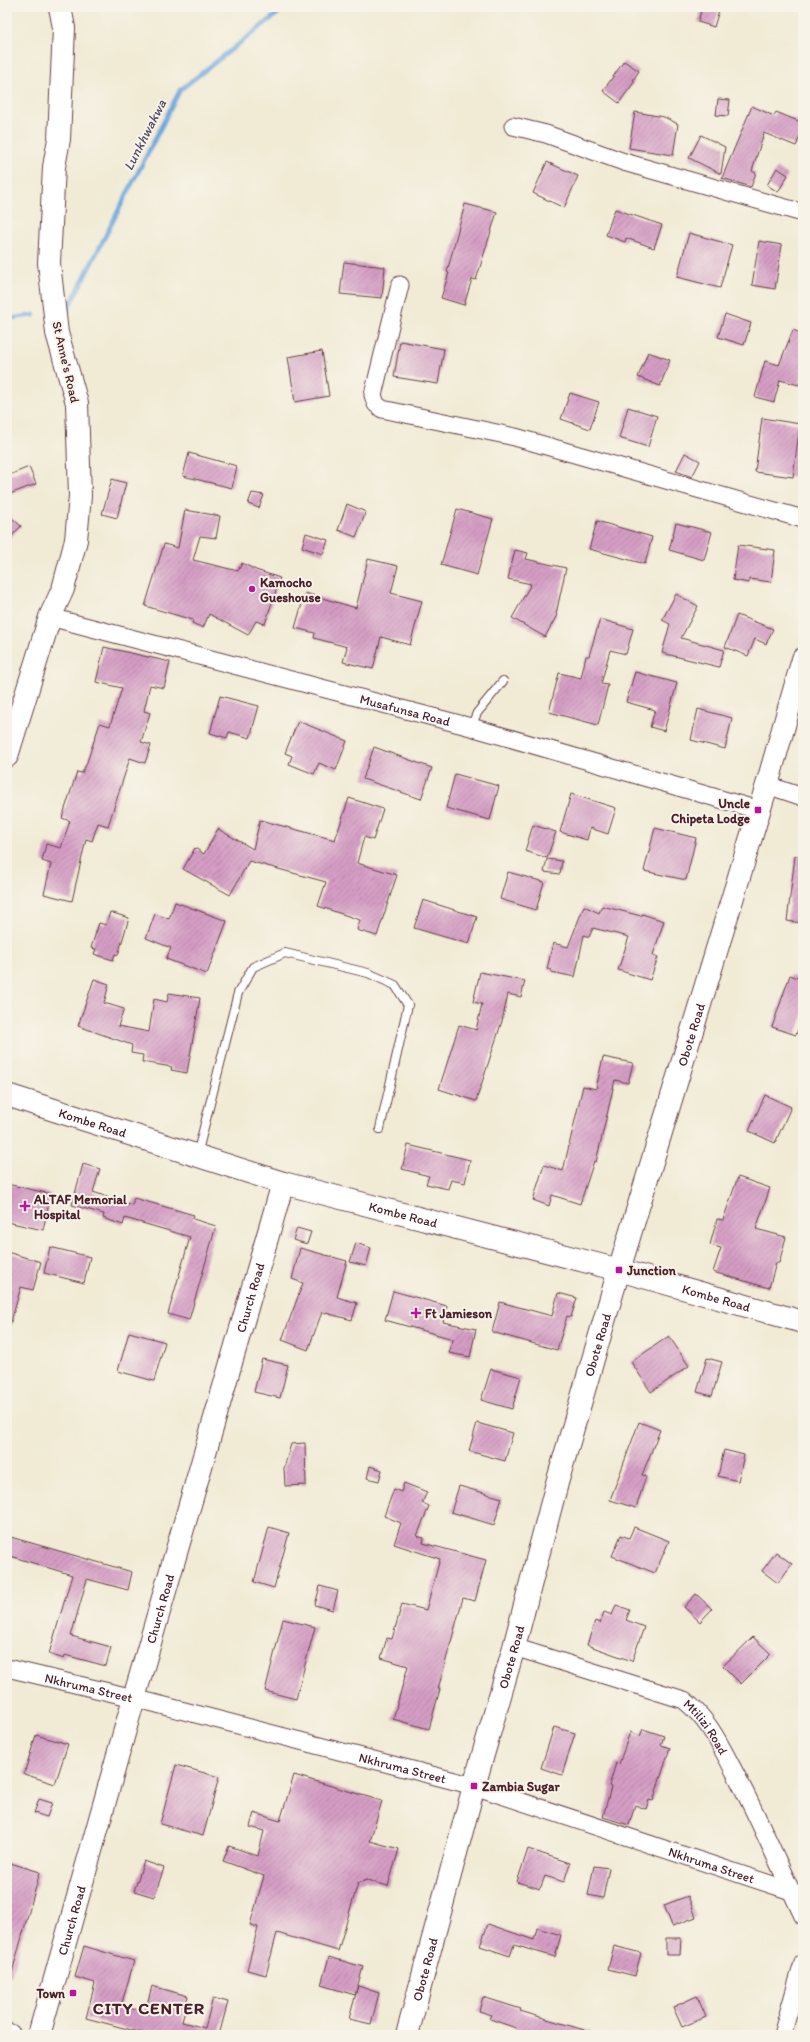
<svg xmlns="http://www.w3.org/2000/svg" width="810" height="2042" font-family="Itim,sans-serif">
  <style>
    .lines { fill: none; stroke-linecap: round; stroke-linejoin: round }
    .stream { stroke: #6da6dc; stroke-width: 4.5 }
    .building { fill: url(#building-hatch) }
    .lane-casing { stroke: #633e44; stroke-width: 10 }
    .street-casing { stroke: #633e44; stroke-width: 19 }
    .secondary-casing { stroke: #633e44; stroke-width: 24 }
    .highway-casing { stroke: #633e44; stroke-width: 24 }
    .lane { stroke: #fff; stroke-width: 8 }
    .street { stroke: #fff; stroke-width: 17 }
    .secondary { stroke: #fff; stroke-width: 22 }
    .highway { stroke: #fff; stroke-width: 22 }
    .poi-dot { fill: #b5179e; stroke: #f7f3e8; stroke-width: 1.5 }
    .labels { text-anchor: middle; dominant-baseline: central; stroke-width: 4; stroke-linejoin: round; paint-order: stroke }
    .street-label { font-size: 13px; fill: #4a1f2b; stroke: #f7f3e8 }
    .poi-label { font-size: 13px; font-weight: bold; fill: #4a1f2b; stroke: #f7f3e8; text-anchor: start }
    .water-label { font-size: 14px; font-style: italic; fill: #564e69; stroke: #f7f3e8 }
    .district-label { font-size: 17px; font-weight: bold; letter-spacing: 1px; fill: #4a1f2b; stroke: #f7f3e8 }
  </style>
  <defs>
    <pattern id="building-hatch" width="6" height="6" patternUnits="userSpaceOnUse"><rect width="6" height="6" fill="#d59ec5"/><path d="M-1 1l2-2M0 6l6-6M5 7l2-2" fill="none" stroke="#af80a0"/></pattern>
  </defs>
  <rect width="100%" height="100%" fill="#f7f3e8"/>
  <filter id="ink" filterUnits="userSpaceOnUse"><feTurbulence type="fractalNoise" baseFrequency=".025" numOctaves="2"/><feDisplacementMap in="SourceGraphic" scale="8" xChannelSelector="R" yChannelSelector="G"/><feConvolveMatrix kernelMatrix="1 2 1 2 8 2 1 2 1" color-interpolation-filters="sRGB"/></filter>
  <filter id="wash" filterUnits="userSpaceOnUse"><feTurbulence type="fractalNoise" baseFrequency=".012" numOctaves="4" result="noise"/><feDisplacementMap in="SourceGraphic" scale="16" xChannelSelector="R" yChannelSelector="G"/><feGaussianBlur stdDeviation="0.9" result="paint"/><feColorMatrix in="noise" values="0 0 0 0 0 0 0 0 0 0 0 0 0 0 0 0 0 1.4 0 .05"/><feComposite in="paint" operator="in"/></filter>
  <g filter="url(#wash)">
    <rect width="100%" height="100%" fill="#f1ebd5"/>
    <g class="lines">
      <path class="stream" d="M68,309l112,-219 106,-83
        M7,319l27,-4"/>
    </g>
    <g id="blocks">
      <path class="building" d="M702,7h18l-6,20 -16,-5z
        M624,61l15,10 -6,9 2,1 -16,22 -16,-12z
        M718,99l12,1 -2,16 -12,-1z
        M752,106l22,10 2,-4 27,11v6l-7,17 -32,-13 -12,38 4,2 -5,14 -29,-9z
        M635,112l29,5 14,7 -5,31 -44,-7z
        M701,135l24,12 -4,27 -32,-16z
        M547,162l31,14 -14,32 -31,-15z
        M777,168l11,7 -10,17 -11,-7z
        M465,204l32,8 -21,68 -4,-1 -8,26 -23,-7 8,-25 -2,-1z
        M615,209l47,16 -8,23 -28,-10 -1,4 -19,-7z
        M689,233l43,12 -12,43 -43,-11z
        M759,241l23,4 -7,44 -23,-4z
        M344,262l41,5 -3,31 -42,-4z
        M725,314l26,9 -7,22 -26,-8z
        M793,330l10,4v37l-4,14 -19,-5 -6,22 -19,-5 10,-36 14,4z
        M400,341l44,8 -6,35 -44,-7z
        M322,351l7,45 -34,6 -7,-45z
        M648,352l22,8 -10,26 -22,-9z
        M570,393l29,9 -9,27 -29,-10z
        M628,407l29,9 -9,31 -29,-9z
        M762,418l38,6 -7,53 -38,-5z
        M189,453l48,13 -5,22 -49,-12z
        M685,453l15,8 -8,16 -16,-6z
        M29,467l7,17 -29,11v-19z
        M112,479l14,4 -9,35 -15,-4z
        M252,493l12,2 -5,13 -11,-4z
        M347,504l19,8 -10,25 -18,-7z
        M457,509l36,10 -16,56 -36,-10z
        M185,510l35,6 -4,22 -16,-2 -7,24 45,11 4,-8 14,7 24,8 -15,46 -9,-3 -8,14 -39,-21 -6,14 -11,-5 1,-3 -48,-14 19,-62 14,4z
        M7,514l14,12 -14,15z
        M597,521l55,16 -7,27 -56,-15z
        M676,523l36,9 -8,28 -35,-10z
        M306,533l22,7 -5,14 -21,-7z
        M738,545l37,5 -4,32 -22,-3v4l-16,-3z
        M515,550l13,3 -2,6 40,9 -10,46 1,1 -12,22 -33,-19 19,-34 -23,-5z
        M368,559l30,7 -7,27 31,8 -12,44 -29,-8 -8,32 -30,-7 4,-15 -33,-9 1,-5 -20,-5 10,-35 51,15z
        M676,594l22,12 -17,32 43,12 -5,17 -57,-14 8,-29 -8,-4z
        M737,615l36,14 -7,15 -11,-5 -7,17 -23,-9z
        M600,619l33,10 -7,25 -16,-4 -9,34 7,1 -10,40 -49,-13 10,-39 22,5 5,-22h3z
        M104,647l66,15 -6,26 -14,-3 -6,26 6,2 -9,29 10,3 -6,18 -15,-5 -22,68 -10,-3 -6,18 -6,-2 -14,62 -28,-7 7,-30 -9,-3 4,-17 15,4 9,-27 -8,-3 15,-46 5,1 4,-8 14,-42 10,3 12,-38 -26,-6z
        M635,672l42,11 -13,48 -14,-4 5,-17 -29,-8z
        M220,696l39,10 -9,32 -21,-6 -2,6 -17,-5z
        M698,709l34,9 -7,31 -34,-9z
        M298,721l49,20 -11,29 -17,-7 -5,11 -25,-10 3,-8 -7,-3z
        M374,747l58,21 -11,31 -58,-20z
        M455,774l44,12 -9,34 -44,-12z
        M571,794l45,14 -8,26 -18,-6 -3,12 -27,-8z
        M349,798l34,11 -10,31 -9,-3 -7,26 40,12 -20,61 -20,-6 3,-10 -42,-14 8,-24 -77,-21 -19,34 -47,-26 12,-21 9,6 14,-25 35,20 7,-29 75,20z
        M533,825l23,7 -9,26 -22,-7z
        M655,828l41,10 -10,42 -42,-9z
        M795,856h8v67l-16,-2z
        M547,859l15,2 -2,13 -16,-2z
        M508,872l36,10 -8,28 -36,-11z
        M423,900l54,17 -8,27 -55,-16z
        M175,902l52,19 -20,53 -41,-15 5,-11 -25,-10 9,-24 14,5z
        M584,906l15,7 3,-7 39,10 1,-2 22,7 -11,34 5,2 -8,23 -32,-10 11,-33 -36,-9 -4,9 -5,-2 -9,42 -24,-5v-2l-4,-1 6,-26 15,4z
        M110,912l19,6 -11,37 -3,-1 -2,6 -19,-6 2,-5 -5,-1 8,-25 7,2z
        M480,972l45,9 -4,16 -13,-3 -6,27 -26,80 -37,-12 20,-64 17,5 6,-26 -9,-2z
        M790,975l13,5v36l-7,19 -24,-8z
        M94,979l15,5 -5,19 20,6 -6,17 31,6 5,-33 13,3 2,-9 31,5 -13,75 -16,-3 1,-3 -30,-5 1,-7 -12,-2 1,-8 -54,-19z
        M603,1057l30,6 -5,20 -13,-3 -19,82 -2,-1 -14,43 -28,-9 -3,11 -16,-6 11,-35 19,6 20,-85 13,3z
        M765,1095l26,12 -16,36 -26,-12z
        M408,1145l62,15 -5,23 -14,-3 -3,9 -22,-5 3,-8 -27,-7z
        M83,1164l17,5 -7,23 39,13 2,-7 60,17 -1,4 23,7 -27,94 -21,-6 22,-77 -65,-19 -2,7 -20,-7 1,-4 -32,-9z
        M738,1177l32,11 -14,41 30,8 -7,26h-3l-7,25 -56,-16 8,-24 -11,-3 7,-26 6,1z
        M7,1184l44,10 -8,36 -36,-8z
        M297,1228l14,4 -4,12 -14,-4z
        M356,1243l15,5 -5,18 -16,-4z
        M50,1247l40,10 -6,26 -40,-10z
        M300,1248l47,13 -10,36 20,6 -5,17 -30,-8 -14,38 -26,-10 21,-57 -11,-4z
        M7,1252l34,10 -8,28 -12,-3 -11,38 -3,-1z
        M393,1291l54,15 -4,16 33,7 -6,28 -21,-4 4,-14 -68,-19z
        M558,1293l19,5 -6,19 -4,-1 -10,34 -65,-18 8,-30 52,14z
        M129,1332l36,10 -11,39 -36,-10z
        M669,1336l20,30 -38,26 -20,-30z
        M707,1358l15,4 -10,34 -15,-4z
        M262,1359l26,6 -8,33 -26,-6z
        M491,1369l30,8 -9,32 -31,-9z
        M639,1422l21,8 -18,45 4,1 -10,32 -26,-8z
        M477,1423l36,10 -8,28 -36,-10z
        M305,1443l1,42 -21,1 -1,-18 7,-24z
        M724,1450l20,5 -6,26 -20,-5z
        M370,1466l12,4 -3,11 -12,-3z
        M404,1483l23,9 -5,11 7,3 -12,30 7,2 -1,5 63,17 -11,41 -12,-3 -25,91h2l-11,40 -36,-10 15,-53 -27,-8 6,-20 5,1 10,-35 24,6 14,-51 -46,-15 7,-21 -17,-7 10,-27 7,3z
        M459,1486l43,12 -8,27 -43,-13z
        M269,1527l20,6 -15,55 -20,-6z
        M634,1527l35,14 -14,32 -43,-17 9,-21 8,3z
        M7,1536l125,36 -4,18 -41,-11 -16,57 40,11 -5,19 -41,-11 -1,4 -15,-5 23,-79 -65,-20z
        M776,1552l16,12 -14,19 -16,-12z
        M320,1586l18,5 -5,19 -18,-5z
        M696,1594l16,15 -12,13 -16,-15z
        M616,1605l14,5 -4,10 18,7 -12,34 -45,-16 8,-24 5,2 4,-11 8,3z
        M283,1619l32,8 -19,72 -31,-8z
        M753,1637l18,17 -30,30 -18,-18z
        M554,1727l21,6 -13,42 -21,-7z
        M643,1729l21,7 -3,9 9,3 -17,53 -4,-1 -3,9 -11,-4 -6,20 -26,-8 8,-30 -2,-1 7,-23 3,1 11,-32 10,4z
        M36,1735l32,9 -13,40 -31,-10z
        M176,1765l43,12 -16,59 -43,-12z
        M294,1775l88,26 -12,40 29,8 -11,37 -21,-6 -9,3 -20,68 -61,-18 -11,42 -19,-5 11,-43 -8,-2 14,-49 -41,-15 6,-15 29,10 6,-25 -14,-4 4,-14 26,8z
        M39,1799l13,4 -5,14 -13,-4z
        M528,1849l42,14 -6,19 -19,-6 -5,13 -23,-7z
        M144,1861l20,7 -10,29 -20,-6z
        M7,1862l33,10 -29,104h-4z
        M594,1866l15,2 -6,30 -15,-3z
        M688,1896l8,21 -24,9 -8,-21z
        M488,1924l46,16 3,-12 24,7 -6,22 -41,-12 -4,11 -30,-10z
        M666,1938h15l-1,17h-14z
        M84,1946l50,15 -13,45 24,6 7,-26 36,10 -6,26 23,6 8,-30 15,4 -9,33h-69l-64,-17 9,-35 -20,-6z
        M614,1946l27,7 -6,23 -27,-7z
        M329,1957l34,10 -8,28 -34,-10z
        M358,1986l21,7 -8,31 -22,-5z
        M697,1996l9,21 -24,10 -9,-20z
        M483,1997l38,12 -1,2 71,21v3h-77l2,-7 -26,-9 2,-4 -13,-4z"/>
    </g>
  </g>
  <g filter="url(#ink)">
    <use href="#blocks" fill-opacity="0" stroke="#633e44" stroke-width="1"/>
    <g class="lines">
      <g class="lane-casing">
        <path id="lane" d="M471,727l6,-14 26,-32
          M197,1155l41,-162 15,-26 32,-14 83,20 27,12 13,20 -28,124"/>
      </g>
      <g class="street-casing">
        <g id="street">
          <path d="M513,126l33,8 78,28 179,51"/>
          <path d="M400,285l-27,110 3,9 6,5 133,28 288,82"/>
          <path id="s1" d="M50,617l421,110 287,83"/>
          <path d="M767,785l36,12"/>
          <path id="s2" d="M514,1647l170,53c25,20 35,43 50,71 25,47 46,97 69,145"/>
          <path id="s3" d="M7,1668l127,30 340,88 317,105"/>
          <path d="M782,2035l21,-72"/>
        </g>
      </g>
      <g class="secondary-casing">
        <g id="secondary">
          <path d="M7,756l43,-139 13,-28 13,-49 4,-44 -3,-93 -20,-70 -8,-70 5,-96 5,-28 5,-111 -4,-21"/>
          <path id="s4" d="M7,1095l276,88 336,87 184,52"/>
          <path id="s5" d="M39,2035l95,-337 149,-515"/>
          <path id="s6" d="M407,2035l67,-249 40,-139 43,-164 62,-213 148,-485 36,-126"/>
        </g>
      </g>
      <g class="highway-casing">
        <path id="highway" d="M7,2035h2"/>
      </g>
      <use href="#lane" class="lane"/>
      <use href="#street" class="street"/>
      <use href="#secondary" class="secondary"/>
      <use href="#highway" class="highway"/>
    </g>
  </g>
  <g class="poi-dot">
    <circle cx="252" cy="589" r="4"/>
    <rect x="754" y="806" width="8" height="8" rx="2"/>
    <path d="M23 1200h4v4h4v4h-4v4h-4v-4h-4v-4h4z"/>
    <rect x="615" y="1266" width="8" height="8" rx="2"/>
    <path d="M414 1307h4v4h4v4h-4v4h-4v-4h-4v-4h4z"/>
    <rect x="470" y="1782" width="8" height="8" rx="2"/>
    <rect x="69" y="1989" width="8" height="8" rx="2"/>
  </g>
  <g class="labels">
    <g class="street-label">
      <text transform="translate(66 362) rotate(77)">St Anne's Road</text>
      <text stroke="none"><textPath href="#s1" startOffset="367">Musafunsa Road</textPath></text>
      <text stroke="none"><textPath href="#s6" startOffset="1040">Obote Road</textPath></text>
      <text stroke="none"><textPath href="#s4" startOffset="90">Kombe Road</textPath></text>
      <text stroke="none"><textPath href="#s4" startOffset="414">Kombe Road</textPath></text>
      <text stroke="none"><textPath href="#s5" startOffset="767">Church Road</textPath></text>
      <text stroke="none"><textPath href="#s4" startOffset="738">Kombe Road</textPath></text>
      <text stroke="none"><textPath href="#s6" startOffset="716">Obote Road</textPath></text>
      <text stroke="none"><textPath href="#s5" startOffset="443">Church Road</textPath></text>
      <text stroke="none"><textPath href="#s6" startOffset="392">Obote Road</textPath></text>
      <text stroke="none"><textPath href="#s3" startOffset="84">Nkhruma Street</textPath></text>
      <text stroke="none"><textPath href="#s2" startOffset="213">Mtilizi Road</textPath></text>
      <text stroke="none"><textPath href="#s3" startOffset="408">Nkhruma Street</textPath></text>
      <text stroke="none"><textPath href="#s3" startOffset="732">Nkhruma Street</textPath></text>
      <text stroke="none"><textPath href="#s5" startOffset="119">Church Road</textPath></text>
      <text stroke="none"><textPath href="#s6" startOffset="68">Obote Road</textPath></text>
    </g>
    <g class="poi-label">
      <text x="260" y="582">Kamocho<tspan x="260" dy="15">Gueshouse</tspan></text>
      <text x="750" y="803" text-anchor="end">Uncle<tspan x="750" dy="15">Chipeta Lodge</tspan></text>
      <text x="34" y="1199">ALTAF Memorial<tspan x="34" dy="15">Hospital</tspan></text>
      <text x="627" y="1270">Junction</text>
      <text x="425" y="1313">Ft Jamieson</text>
      <text x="482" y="1786">Zambia Sugar</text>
      <text x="65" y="1993" text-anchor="end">Town</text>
    </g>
    <g class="water-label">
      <text transform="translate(145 135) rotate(-63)">Lunkhwakwa</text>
    </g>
    <g class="district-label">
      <text x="149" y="2008">CITY CENTER</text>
    </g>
  </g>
  <rect width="810" height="2042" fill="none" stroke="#f7f3e8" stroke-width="24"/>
</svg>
